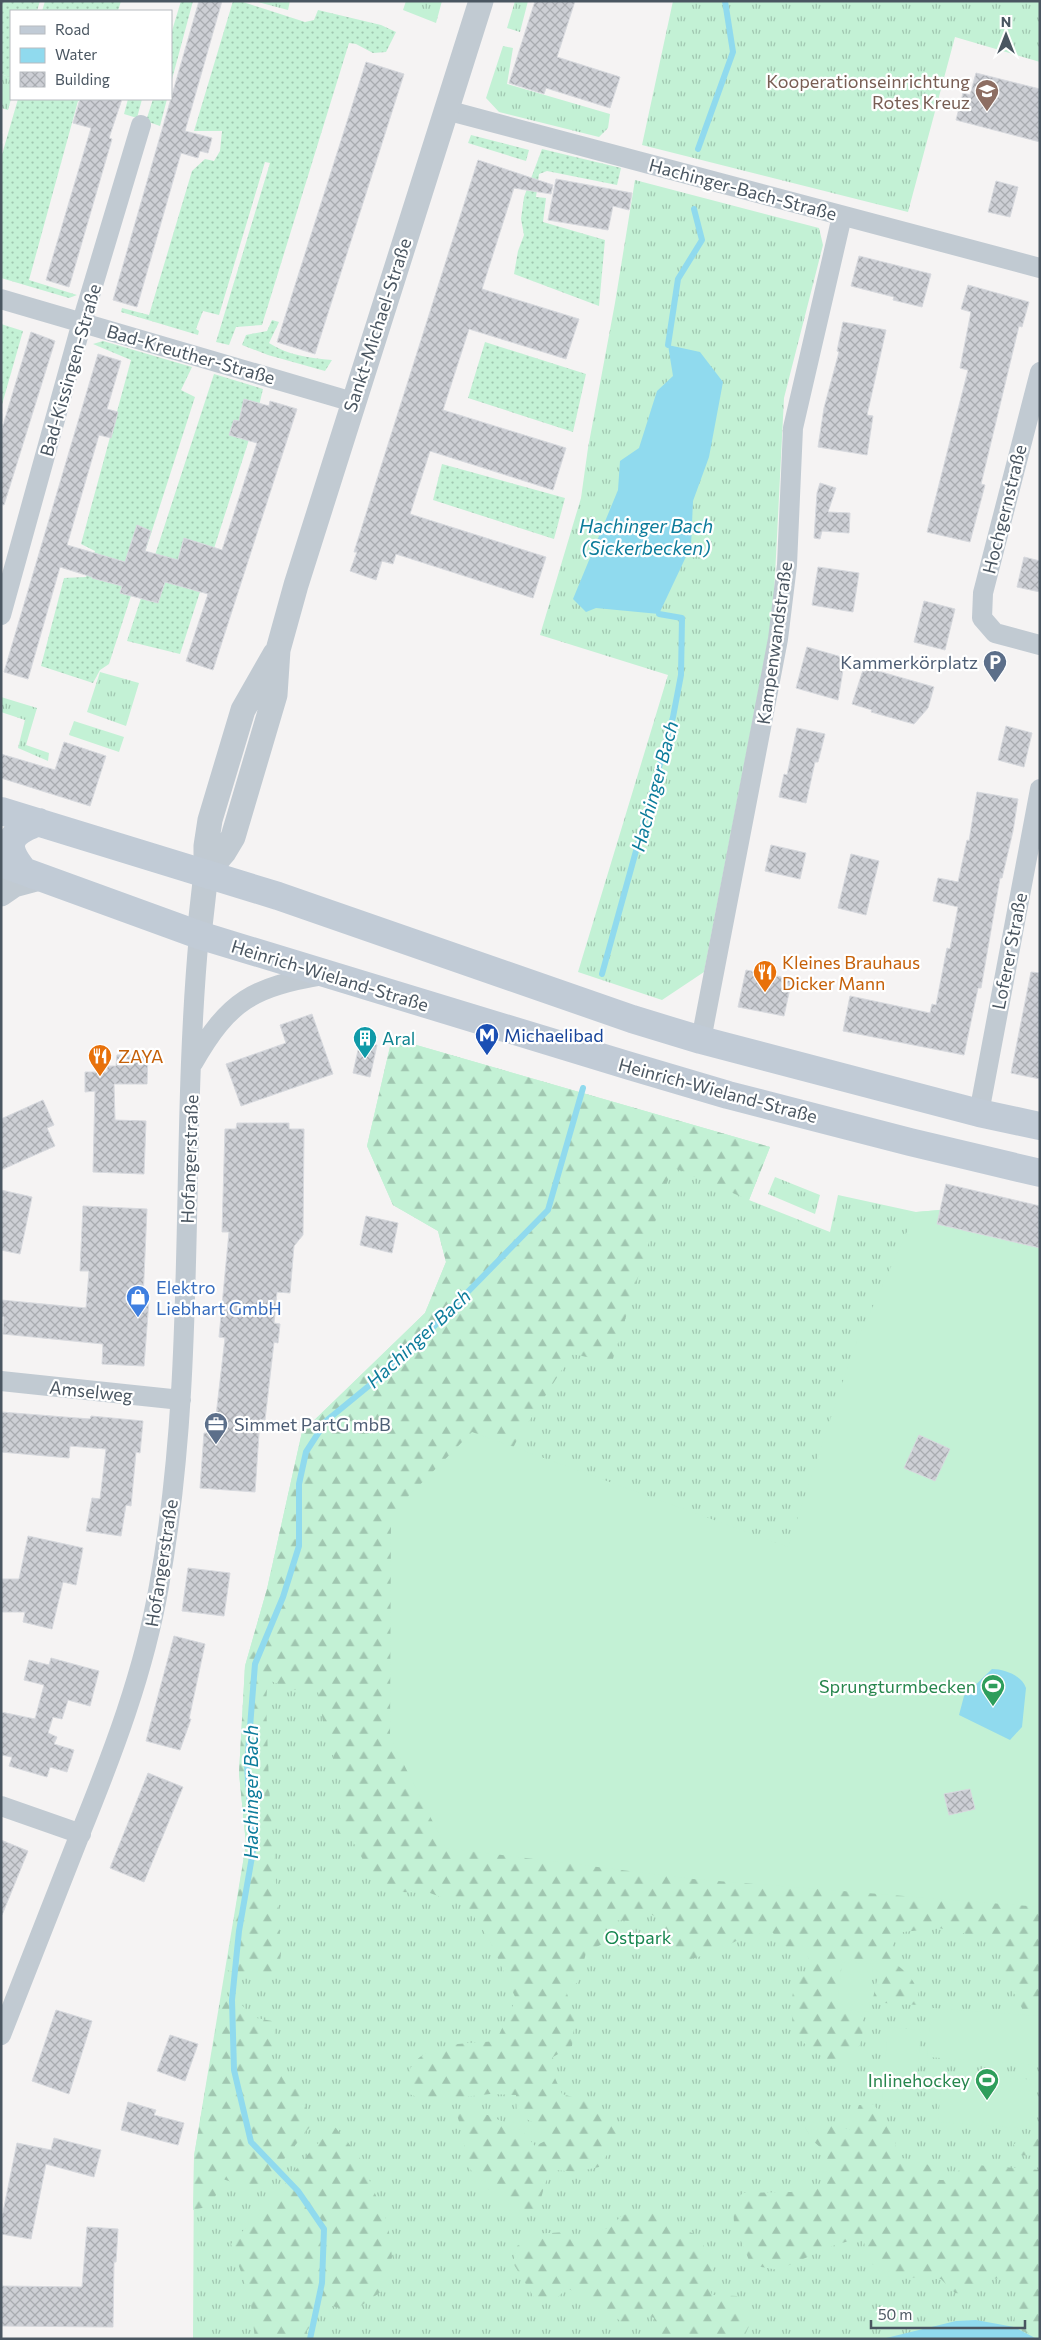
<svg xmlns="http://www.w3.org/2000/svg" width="1041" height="2340" font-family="Commissioner,sans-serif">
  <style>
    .grass { fill: url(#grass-tufts) }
    .forest { fill: url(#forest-firs) }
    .garden { fill: url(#garden-dots) }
    .pitch { fill: #c3f1d5 }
    .water { fill: #90daee }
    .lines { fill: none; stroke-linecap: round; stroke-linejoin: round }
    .stream { stroke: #90daee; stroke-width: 6 }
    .building { fill: url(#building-cross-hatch); stroke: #d7d9de }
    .minor { stroke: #c1cad2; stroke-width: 20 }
    .tertiary { stroke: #c1cad2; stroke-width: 25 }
    .secondary { stroke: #c1cbd6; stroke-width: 28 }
    .labels { text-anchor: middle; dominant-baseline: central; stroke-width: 4.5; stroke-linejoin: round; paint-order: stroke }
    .education-label { font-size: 18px; fill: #785e54; stroke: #fff; text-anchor: end }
    .street-label { font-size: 18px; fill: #4a5661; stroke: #fff }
    .service-label { font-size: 18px; fill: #4e5e75; stroke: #fff; text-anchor: end }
    .food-label { font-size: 18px; fill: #c56008; stroke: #fff; text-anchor: start }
    .transit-label { font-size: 18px; fill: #164399; stroke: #fff; text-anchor: start }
    .culture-label { font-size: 18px; fill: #0d838f; stroke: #fff; text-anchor: start }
    .shop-label { font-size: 18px; fill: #366cbe; stroke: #fff; text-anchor: start }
    .leisure-label { font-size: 18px; fill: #27864d; stroke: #fff; text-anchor: end }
    .park-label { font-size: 18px; fill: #17864f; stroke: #fff }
    .water-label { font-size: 19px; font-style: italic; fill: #0c7c9b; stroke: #fff }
  </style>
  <defs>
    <pattern id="grass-tufts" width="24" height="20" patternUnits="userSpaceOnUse" patternTransform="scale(1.25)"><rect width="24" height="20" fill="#c3f1d5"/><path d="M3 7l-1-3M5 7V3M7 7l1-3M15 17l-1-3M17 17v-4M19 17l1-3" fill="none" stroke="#a0c6b0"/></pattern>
    <pattern id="forest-firs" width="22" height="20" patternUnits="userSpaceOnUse" patternTransform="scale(1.25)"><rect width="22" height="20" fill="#c3f1d5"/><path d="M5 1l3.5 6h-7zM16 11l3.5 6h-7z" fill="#a0c6b0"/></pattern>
    <pattern id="garden-dots" width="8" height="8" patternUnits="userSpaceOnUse" patternTransform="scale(1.25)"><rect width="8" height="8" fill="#c3f1d5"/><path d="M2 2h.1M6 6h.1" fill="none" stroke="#a0c6b0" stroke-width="1.8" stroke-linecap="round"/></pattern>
    <pattern id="building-cross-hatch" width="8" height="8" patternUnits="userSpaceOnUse" patternTransform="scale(1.25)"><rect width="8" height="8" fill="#cdcfd5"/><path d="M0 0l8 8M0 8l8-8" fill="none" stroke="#a8abb0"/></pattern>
  </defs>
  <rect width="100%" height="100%" fill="#f5f3f3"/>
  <path class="grass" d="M254,1h36l-2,9z
    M406,1h36l-6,22 -33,-13z
    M515,1h13l-8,31 -13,-4z
    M673,1h367v61l-85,-25 -47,175 -266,-67z
    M503,46l10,2 -6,36 103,30 -2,14 -9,9 -100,-25 -13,-14z
    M1,74l10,4v21l-3,11 -7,-2z
    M635,180l184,48 4,17 -39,153 -11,217 -69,357 -42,28 -84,-28 90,-297 -128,-40 41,-137 7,-50 27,-145z
    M100,672l39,11 -13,43 -39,-14z
    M1,697l36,11 -11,37 23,8 -1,8 -30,-13 7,-28 -24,-8z
    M74,721l50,16 -5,15 -50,-17z
    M392,1038l378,109 -21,53 81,32 8,-37 78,17 24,-2 -3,14 103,24v1091h-847l1,-183 52,-312 -7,-71 6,-107 22,-77 35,-157 123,-119 21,-51 -8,-31 -45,-26 -26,-59z
    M775,1177l45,18 -5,19 -47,-20z"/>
  <path class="forest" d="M392,1038l378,109 -21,53 -77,-33 -60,195 -40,-8 -55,86 -17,34 540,399v140l-16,-1 -24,-45 4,-25 -65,-14 -36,4 -10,11 -2,18c17,11 29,23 28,44l-35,-2 -11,-5 6,-26 -4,-12 -29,9 -9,8v22l24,11c4,26 2,32 -12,53l-17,1 -27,-20 -12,-14 -2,-26 4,-23 17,-13 -7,-19 -19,-2 -14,-15 -27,4 -27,15 -30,9 -26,-26 1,-14 -13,-6 -18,7 -26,-1 -4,24 -16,9 -8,29 -12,9 9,25 -3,30 -19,11 2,21 7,16c29,9 46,11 56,44l-19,29 -23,5 -21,-2c-16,14 -8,25 -21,40h-21l-32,-27 -14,-18 -5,-34 -6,-19 32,3 33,15 14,16 10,-5 -8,-17 -20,-9 -1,-20 -26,-1 -62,7 -19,-7c0,-5 -3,-14 -1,-19 10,-34 59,-31 88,-34l20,-42 -26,-58 -22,-34 -38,-14 -28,-1 -29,-14 -22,-40 -14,-1 5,-52 -19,-63 -6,-37 -23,5 -26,-10 -2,21 3,84 12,168 -3,23 -30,-1 -22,-5 20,-126 -7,-71 6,-107 22,-77 35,-157 123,-119 21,-51 -8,-31 -45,-26 -26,-59z
    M221,2000l20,4 11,13 20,4 4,19 -5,13 3,19 21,11 18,40 -52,65 -10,1 -28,-10 -12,27 -18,4 1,-54z
    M859,2105h15l19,25 5,28c21,2 32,1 40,22h13l13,-16 76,6v169l-26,-12 3,-39 -9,-11 -24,3 -10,15 -19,-2 -14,-14 -42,-2 -31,-15 -5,-25 -28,8 -57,25 -27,-5 -17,-41 -1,-22 10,-9 48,-1 36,-7 -2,-15 3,-16 -15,-13 -8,-14 17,-5 28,8z
    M334,2126l25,30 29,68 4,33 -7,32 -33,23 -26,-8 -20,28 7,7h-58l-5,-42 -19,-53 50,-55 28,-36z
    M1028,2138h12v18l-27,-1 1,-11z
    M661,2208l11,6 4,11 24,12 13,31 -6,12 5,15 25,1 14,26 -8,17h-81l-8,-21 -14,-6 -12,14 -42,-28 -19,-10 -15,15 -17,-4 -22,-36 4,-17 18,-12 31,-2 9,15 22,-16 13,-3 12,-13z"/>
  <path class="garden" d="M1,1h39l-3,10h-26v67l-10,-4z
    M45,1h76l-3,10h-76z
    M181,1h12l-22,82v-49z
    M233,1h7l65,21 9,-2 4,-10 63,15 15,7 -10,20 -13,1 -17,-9 -7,-1 -87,282 -26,2 -7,18 -13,-3 54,-179 -5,-1 -46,153 -16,-4 -7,18 3,2 -1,4 -77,-23 1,-4 27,7 43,-144 13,-12 9,2 6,-10 2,-20h-28z
    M18,99h73l-1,3 -12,-1 -49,179 48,15 -8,3 -68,-20v-120z
    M128,99h14l-5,19 -13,-4z
    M153,99h14l-7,27 -14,-5z
    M471,135l58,15 -3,11 -58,-18z
    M542,149l79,19 -4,17 -70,-14 -8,3 -3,23 10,1 -3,24 62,18 -6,66 -85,-32 4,-23 6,-16 -3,-16 3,-22z
    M272,320l7,2 -10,21c18,12 41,15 63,17l-7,11 -57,-16 -26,-10 4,-10 21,-4z
    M1,324l22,7 -22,77z
    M103,341l89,26 -11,23 14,7 -86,267 -9,6 -7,13 -52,-17 23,-88 22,-1 9,-26 -14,-7 50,-184 -38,-16z
    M485,342l101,32 -13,58 -105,-34z
    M214,374l49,15 -7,29 -76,236 -53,-13z
    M442,464l123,34 -11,41 -121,-39z"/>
  <path class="pitch" d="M940,1210l-3,14 103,24v659l-347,-28 -247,-31 -56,-111 1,-223 81,-82 316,115 66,-199 62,-136z
    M842,1962l31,2 -4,48 -32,-3z
    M931,2008l109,8v49l-113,-8z
    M888,2027l33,3 -6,73 -33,-3z
    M942,2072l94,8 -3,49 -95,-7z"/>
  <path class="water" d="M668,345l32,7 23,30 -14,75 -16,44 -2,45 -32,68 -63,-6 -10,4 -13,-13 45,-109 2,-29 19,-13 18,-57 16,-15z
    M992,1669c13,0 30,7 34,19l-4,39 -12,13 -51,-25 5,-19z
    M976,2320l38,7 23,12h-155l74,-18z"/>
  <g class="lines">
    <path class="stream" d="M698,149l35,-97 -8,-51
      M668,345l10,-66 24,-39 -8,-31
      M602,974l71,-257 8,-42 1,-57 -23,-4
      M310,2339l12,-56 2,-54 -26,-38 -47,-49 -17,-72 -2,-70 7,-69 14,-80 -6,-86 8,-101 28,-67 16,-51v-62l7,-32 20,-31 78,-64 144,-147 35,-122"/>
  </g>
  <path class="building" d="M199,1h23l-37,130 27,7 -4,15 -8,-2 -2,7 -17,-5 -44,154 -24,-7z
    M535,1h40l-18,56 63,20 -10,31 -64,-20 -2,6 -35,-11z
    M366,62l38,12 -89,280 -38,-12z
    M976,73l64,16v53l-84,-22 7,-27 7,2z
    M80,99h42l-13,39 3,1 -43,148 -23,-7 45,-152 -18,-5z
    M478,160l75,25 -2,9 -37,-6 -32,101 97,30 -13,40 -97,-30 -26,81 123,38 -13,42 -123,-39 -20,63 136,43 -13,41 -137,-44 -3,10 -11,-3 -6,19 -26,-9 7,-19h-3z
    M556,179l76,14 -3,17 -16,-4 -5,24 -60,-10z
    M996,181l22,6 -8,30 -22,-5z
    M859,256l72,18 -9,33 -29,-7 1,-3 -43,-11z
    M968,285l61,17 -7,25 -3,-1 -38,158 4,1 -15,57 -43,-10 41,-162 -8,-2 11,-56 -10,-3z
    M843,322l43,8 -19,85 6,1 -6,39 -49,-8 6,-39 15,-56 -2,-1z
    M31,332l24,9 -51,164 -3,-1v-72z
    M98,354l23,7 -14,48 11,3 -7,26 -12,-3 -32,110 58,17 12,-37 14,6 -6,20 33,9 6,-22 38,12 35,-107 -28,-8 5,-15 5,1 5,-22 25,7 1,-5 27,8 -84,261 -27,-9 22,-67 -43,-12 -7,21 -38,-10 2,-7 -30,-8v-1l-32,-10 -32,112 -24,-7z
    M820,483l16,5 -8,24 22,1 -1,20 -27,-2 -2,8 -6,-1 3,-45z
    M1024,557l16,4v31l-23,-5z
    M818,567l41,6 -6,39 -41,-7z
    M924,601l31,8 -10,41 -31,-8z
    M807,647l38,11 -7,42 -42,-12z
    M864,667l70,20 -6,21 -14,16 -43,-12 1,-2 -20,-6z
    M1006,726l26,7 -8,34 -26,-7z
    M797,728l28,6 -7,28h-3l-9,41 -27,-6 5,-23 3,1z
    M64,742l42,14 -16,50 -89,-28v-24l54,16z
    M977,792l41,7 -5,32 -11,47h-2l-19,110h-3l-14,67 -121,-24 7,-35 80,17 2,-9 4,1 11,-57 3,1 8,-42 -25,-6 5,-23 20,4 9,-42 2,1z
    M771,845l35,8 -6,26 -35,-8z
    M851,854l28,7 -13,54 -28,-7z
    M746,970l46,9 -8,37 -46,-9z
    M1031,972l9,1v106l-29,-6z
    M312,1014l21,60 -92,32 -15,-42 60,-21 -6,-18z
    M360,1041l17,4 -7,32 -17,-4z
    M117,1055h31l-1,29h-33l1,36 31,1 -2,53 -51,-2 2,-81 -10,1v-20h22v-6h9z
    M43,1100l11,25 -7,3 8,18 -54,24v-51z
    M237,1123h52v6h15l-1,106 -9,11 -4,47 -13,-1 -3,31 6,1 -2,19 -4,-1 -9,78 -5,-1 -5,73 -55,-4 4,-55h10l11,-95 -6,-1 10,-105h-7l3,-103h11z
    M946,1184l94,22v42l-103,-24z
    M1,1190l31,7 -12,57 -19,-4z
    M83,1206l64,3 -4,91h6l-5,66 -42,-2 1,-20 -100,-10 1,-17 -3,-1v-16l85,8 3,-37h-9z
    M366,1216l32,7 -6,30 -32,-8z
    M1,1412l89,7 1,-3 52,5 -3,32 -4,-1 -5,54 -5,-1 -5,31 -35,-5 6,-33 8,1 6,-50 -36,-3 -1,12 -68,-6z
    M919,1435l31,14 -15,32 -31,-13z
    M28,1536l55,12 -7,37 -13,-3 -11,47 -29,-7 2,-10h-24v-33h18z
    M188,1568l42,5 -6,43 -42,-5z
    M174,1636l31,8 -16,75h2l-11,31 -34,-9z
    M51,1658l48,13 -9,35 -22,-6 -6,19 -9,-2 -5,16 9,4 -3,7 20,6 -7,22 -17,-5 -3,10 -38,-11 3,-9 -11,-2v-43l34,7 9,-34 -20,-5 5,-20 20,5z
    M148,1773l35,14 -39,95 -34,-14z
    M970,1789l5,20 -26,6 -5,-21z
    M1,1840l27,11 -26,64h-1z
    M56,2010l36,11 -23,73 -37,-13z
    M170,2035l28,9 -13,37 -28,-10z
    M128,2102l28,8 -2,5 30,8 -6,22 -57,-15z
    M54,2138l47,12 -7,27 -48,-13 -15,75 -30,-5v-12l16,-79 34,7z
    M87,2227l31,2 -2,33h-2l-1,65 -112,-1v-40l81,1z"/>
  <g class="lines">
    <path class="minor" d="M446,110l594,158
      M1,299l352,103
      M1040,372l-57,221 -1,25 13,15 45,12
      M1,615l81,-293 59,-197
      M701,1040l77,-401 9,-74 6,-137 49,-212
      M193,1063c36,-63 60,-76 131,-88
      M979,1113l61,-324
      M1,1381l180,19
      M1,1806l80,28
      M1,2035c27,-67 53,-134 79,-201 33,-81 64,-162 79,-248 39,-215 20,-435 40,-651"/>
    <path class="tertiary" d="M206,873l18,-21 9,-15 42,-142 3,-45 18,-65 185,-584
      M1,894l13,-9 26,-7
      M199,935l7,-62v-27l4,-26 33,-110 32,-56"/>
    <path class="secondary" d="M1,811l277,85 354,123 69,21 278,73 61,13
      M1,863l198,72 431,131 98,29 182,47 130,31
      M24,871c-23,-27 -14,-38 15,-49"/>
  </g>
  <defs>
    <g id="school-pin" transform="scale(1.25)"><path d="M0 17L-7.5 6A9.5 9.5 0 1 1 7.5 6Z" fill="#8d6e63" stroke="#fff"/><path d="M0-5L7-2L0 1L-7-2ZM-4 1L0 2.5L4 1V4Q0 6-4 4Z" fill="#fff"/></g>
    <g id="parking-pin" transform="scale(1.25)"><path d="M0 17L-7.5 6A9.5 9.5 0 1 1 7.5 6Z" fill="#5c6f8a" stroke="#fff"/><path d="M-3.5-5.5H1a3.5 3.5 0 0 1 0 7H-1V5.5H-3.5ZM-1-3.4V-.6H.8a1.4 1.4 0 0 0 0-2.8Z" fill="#fff"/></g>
    <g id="restaurant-pin" transform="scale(1.25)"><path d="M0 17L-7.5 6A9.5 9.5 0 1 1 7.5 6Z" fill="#e8710a" stroke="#fff"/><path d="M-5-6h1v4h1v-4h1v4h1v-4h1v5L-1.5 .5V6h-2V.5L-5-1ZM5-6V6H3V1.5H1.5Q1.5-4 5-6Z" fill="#fff"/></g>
    <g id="metro-pin" transform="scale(1.25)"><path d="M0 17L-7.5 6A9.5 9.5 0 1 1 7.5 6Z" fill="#1a4fb4" stroke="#fff"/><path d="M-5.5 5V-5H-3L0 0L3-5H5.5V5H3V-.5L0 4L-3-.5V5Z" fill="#fff"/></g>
    <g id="building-pin" transform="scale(1.25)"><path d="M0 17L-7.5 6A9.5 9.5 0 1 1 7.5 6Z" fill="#0f9aa8" stroke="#fff"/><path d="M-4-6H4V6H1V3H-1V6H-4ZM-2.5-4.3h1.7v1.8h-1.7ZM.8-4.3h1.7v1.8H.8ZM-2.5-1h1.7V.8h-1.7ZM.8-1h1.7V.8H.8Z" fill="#fff"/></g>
    <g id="shop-pin" transform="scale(1.25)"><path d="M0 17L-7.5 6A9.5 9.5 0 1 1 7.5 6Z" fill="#3f7fe0" stroke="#fff"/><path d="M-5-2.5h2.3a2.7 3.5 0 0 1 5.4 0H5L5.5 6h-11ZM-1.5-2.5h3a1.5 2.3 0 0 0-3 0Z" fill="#fff"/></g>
    <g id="office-pin" transform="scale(1.25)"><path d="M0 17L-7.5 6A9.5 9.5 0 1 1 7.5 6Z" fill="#5c6f8a" stroke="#fff"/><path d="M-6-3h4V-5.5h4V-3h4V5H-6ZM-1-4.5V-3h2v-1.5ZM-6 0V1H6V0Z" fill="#fff"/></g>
    <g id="stadium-pin" transform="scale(1.25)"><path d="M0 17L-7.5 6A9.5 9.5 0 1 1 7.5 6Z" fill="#2e9e5b" stroke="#fff"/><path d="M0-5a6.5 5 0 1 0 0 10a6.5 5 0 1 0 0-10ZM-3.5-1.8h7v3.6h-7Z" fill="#fff"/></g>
  </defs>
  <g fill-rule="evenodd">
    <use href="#school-pin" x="987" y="91"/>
    <use href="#parking-pin" x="995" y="662"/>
    <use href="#restaurant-pin" x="765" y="972"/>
    <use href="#metro-pin" x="487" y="1035"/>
    <use href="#building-pin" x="365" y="1038"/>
    <use href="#restaurant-pin" x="100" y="1056"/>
    <use href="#shop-pin" x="138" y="1297"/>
    <use href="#office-pin" x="216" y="1424"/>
    <use href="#stadium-pin" x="993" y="1686"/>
    <use href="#stadium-pin" x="987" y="2080"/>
  </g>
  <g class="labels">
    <g class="education-label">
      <text x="970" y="81">Kooperationseinrichtung<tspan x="970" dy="21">Rotes Kreuz</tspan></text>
    </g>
    <g class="street-label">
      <text transform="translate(743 189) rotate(15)">Hachinger-Bach-Straße</text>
      <text transform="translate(377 325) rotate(-72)">Sankt-Michael-Straße</text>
      <text transform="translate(191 354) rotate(16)">Bad-Kreuther-Straße</text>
      <text transform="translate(70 370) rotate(-74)">Bad-Kissingen-Straße</text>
      <text transform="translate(1004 509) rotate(-76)">Hochgernstraße</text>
      <text transform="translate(774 643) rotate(-82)">Kampenwandstraße</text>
      <text transform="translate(1009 951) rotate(-79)">Loferer Straße</text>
      <text transform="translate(330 975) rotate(17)">Heinrich-Wieland-Straße</text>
      <text transform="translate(718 1090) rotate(15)">Heinrich-Wieland-Straße</text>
      <text transform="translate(189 1159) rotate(-88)">Hofangerstraße</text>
      <text transform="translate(91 1391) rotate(6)">Amselweg</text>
      <text transform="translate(161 1563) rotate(-81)">Hofangerstraße</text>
    </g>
    <g class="service-label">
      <text x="978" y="662">Kammerkörplatz</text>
      <text x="234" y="1424" text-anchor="start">Simmet PartG mbB</text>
    </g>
    <g class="food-label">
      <text x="782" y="962">Kleines Brauhaus<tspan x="782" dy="21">Dicker Mann</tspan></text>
      <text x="118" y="1056">ZAYA</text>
    </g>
    <g class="transit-label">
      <text x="504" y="1035">Michaelibad</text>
    </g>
    <g class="culture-label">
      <text x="382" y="1038">Aral</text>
    </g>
    <g class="shop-label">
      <text x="156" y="1287">Elektro<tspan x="156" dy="21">Liebhart GmbH</tspan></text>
    </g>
    <g class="leisure-label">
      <text x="976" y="1686">Sprungturmbecken</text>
      <text x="970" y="2080">Inlinehockey</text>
    </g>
    <g class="park-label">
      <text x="638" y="1937">Ostpark</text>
    </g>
    <g class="water-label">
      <text x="646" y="525">Hachinger Bach<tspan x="646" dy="22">(Sickerbecken)</tspan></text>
      <text transform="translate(654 786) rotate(-75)">Hachinger Bach</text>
      <text transform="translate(418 1338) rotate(-43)">Hachinger Bach</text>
      <text transform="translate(250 1792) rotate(-90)">Hachinger Bach</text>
    </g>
  </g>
  <rect width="1041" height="2340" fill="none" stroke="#4a5661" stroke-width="5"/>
  <rect x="10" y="10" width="162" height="90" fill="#ffffff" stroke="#b7bbc0"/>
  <rect x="20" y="26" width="25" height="8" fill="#c1cbd6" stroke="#b7bbc0"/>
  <text x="55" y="35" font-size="15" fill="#4a5661">Road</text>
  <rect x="20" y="48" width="25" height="15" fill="#90daee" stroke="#b7bbc0"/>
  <text x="55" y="60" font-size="15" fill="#4a5661">Water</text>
  <rect x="20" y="72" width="25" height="15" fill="url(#building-cross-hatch)" stroke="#b7bbc0"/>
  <text x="55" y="85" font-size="15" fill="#4a5661">Building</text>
  <g transform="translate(1006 35)" stroke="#ffffff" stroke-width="4" paint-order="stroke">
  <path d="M0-4L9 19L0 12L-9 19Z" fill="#4a5661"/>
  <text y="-8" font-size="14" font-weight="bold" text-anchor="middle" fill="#4a5661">N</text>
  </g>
  <path d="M871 2320v8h154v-8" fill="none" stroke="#4a5661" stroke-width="2.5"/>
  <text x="878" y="2320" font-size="15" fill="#4a5661" stroke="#ffffff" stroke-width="4" paint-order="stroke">50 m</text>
</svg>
